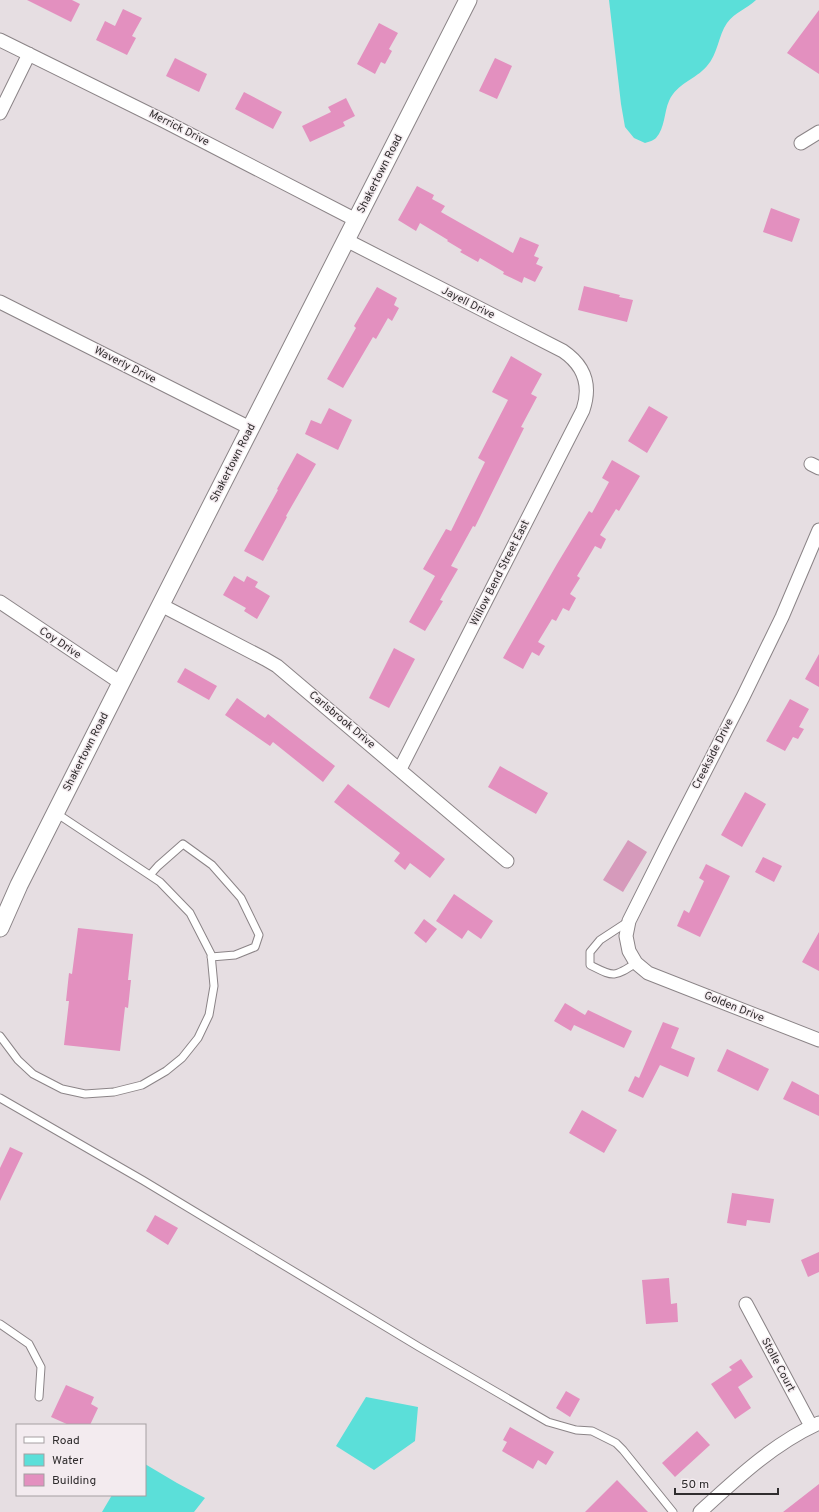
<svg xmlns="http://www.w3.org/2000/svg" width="819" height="1512" font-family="Overpass,sans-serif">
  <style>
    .green { fill: #d69abb }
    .water { fill: #5bdfd9 }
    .building { fill: #e390bf }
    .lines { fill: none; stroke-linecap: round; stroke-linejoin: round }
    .service-casing { stroke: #8b8487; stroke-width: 9 }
    .minor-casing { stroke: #8b8487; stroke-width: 15 }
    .tertiary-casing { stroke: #8b8487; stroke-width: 19 }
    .service { stroke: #fff; stroke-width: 7 }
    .minor { stroke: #fff; stroke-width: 13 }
    .tertiary { stroke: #fff; stroke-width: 17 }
    .labels { text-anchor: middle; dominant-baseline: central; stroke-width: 3; stroke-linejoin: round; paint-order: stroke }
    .street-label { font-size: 11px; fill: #302d2e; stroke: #f3ebef }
  </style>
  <rect width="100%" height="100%" fill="#e6dee2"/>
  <path class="green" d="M628,840l19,12 -24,40 -20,-12z"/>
  <path class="water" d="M609,0h147c-9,9 -21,12 -29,23 -9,13 -9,31 -20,43 -12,14 -30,17 -38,35 -5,11 -4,27 -13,37 -2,2 -7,4 -11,5l-11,-5 -9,-11 -4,-23z
    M366,1397l52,10 -3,34 -41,29 -38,-24z
    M145,1464l32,19 28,15 -11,14h-92l10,-17h33z"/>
  <path class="building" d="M27,0h45l8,4 -9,18z
    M123,9l19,9 -10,18 4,2 -9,17 -31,-15 9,-19 10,5z
    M819,10v64l-32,-21z
    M379,23l19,10 -9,16 3,2 -7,13 -4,-2 -6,12 -18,-10z
    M175,58l32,16 -8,18 -33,-16z
    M495,58l17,8 -15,33 -18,-8z
    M244,92l38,20 -9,17 -38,-20z
    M346,98l9,18 -12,6 2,4 -35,16 -8,-16 29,-14 -3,-5z
    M417,186l17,9 -2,4 13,7 -4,6 72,41 7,-16 19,8 -5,11 5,2 -3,6 7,3 -8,15 -11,-5 -2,6 -19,-9 1,-2 -24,-14 -2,4 -18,-10 2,-2 -15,-9 1,-1 -28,-17 -4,8 -18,-11z
    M771,208l29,11 -8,23 -29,-10z
    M584,286l36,9 -1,2 14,3 -6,22 -49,-12z
    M377,287l20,11 -3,7 5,3 -7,13 -4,-3 -12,21 -3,-2 -30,51 -16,-9 29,-51 -2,-2z
    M511,356l31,18 -11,20 6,3 -16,30 3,1 -49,99 -2,-1 -22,40 7,3 -18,31 3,1 -18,30 -16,-9 26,-46 -12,-7 23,-40 5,2 34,-69 -7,-4 30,-58 -16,-8z
    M649,406l19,11 -21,36 -19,-12z
    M329,408l23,12 -14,30 -33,-16 6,-14 10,4z
    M297,453l19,11 -30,52 1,1 -24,44 -19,-10 34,-61 -1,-1z
    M612,460l28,16 -21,35 -3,-2 -16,26 6,4 -5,10 -6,-3 -18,30 3,2 -10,16 6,4 -7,13 -6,-3 -7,13 -4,-2 -14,23 7,4 -6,10 -7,-4 -9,17 -20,-11 54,-94 32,-53 3,2 17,-31 -7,-4z
    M234,576l10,6 3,-6 11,6 -3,5 15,9 -13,23 -13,-8 2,-3 -23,-13z
    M394,648l21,11 -26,49 -20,-10z
    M819,654v33l-14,-8z
    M185,668l32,18 -8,14 -32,-18z
    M237,698l28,20 3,-4 67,52 -12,16 -50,-40 -3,4 -45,-31z
    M790,699l19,10 -10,18 5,2 -6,10 -5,-2 -8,14 -19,-10z
    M500,766l48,27 -12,21 -48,-27z
    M348,784l97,75 -15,19 -20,-15 -5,7 -11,-9 6,-8 -66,-51z
    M745,792l21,12 -24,43 -21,-12z
    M763,857l19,9 -8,16 -19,-10z
    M706,864l24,12 -30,61 -23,-11 7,-16 5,3 15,-32 -5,-3z
    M454,894l39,27 -12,18 -13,-9 -6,9 -26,-18z
    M424,919l13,10 -11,14 -12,-10z
    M78,928l55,6 -5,46h3l-3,28 -3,-1 -5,44 -56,-6 5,-44h-3l3,-28 3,1z
    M819,932v39l-17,-9z
    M565,1003l20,12 3,-5 44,21 -8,17 -50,-23 -3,6 -17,-10z
    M663,1022l16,6 -8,20 24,10 -7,19 -28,-12 -17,33 -15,-7 7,-15 4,2z
    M727,1049l42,20 -11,22 -41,-20z
    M792,1081l27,14v21l-36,-17z
    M582,1110l35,20 -13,23 -35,-20z
    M10,1147l13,6 -23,48v-33z
    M732,1193l42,6 -4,24 -23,-3 -1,6 -19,-3z
    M155,1215l23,13 -10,17 -22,-14z
    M819,1252v20l-11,5 -7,-17z
    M669,1278l2,26 6,-1 1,19 -32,2 -4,-44z
    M741,1359l12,18 -15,10 13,21 -16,11 -24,-35 21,-14 -3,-3z
    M66,1385l28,12 -3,7 7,4 -8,17h-21l-18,-8z
    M566,1391l14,8 -10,18 -14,-9z
    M510,1427l44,25 -8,13 -8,-5 -5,9 -31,-18 5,-9 -4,-2z
    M697,1431l13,14 -35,32 -13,-14z
    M617,1480l31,32h-63z
    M819,1484v28h-36z"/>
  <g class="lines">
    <g class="service-casing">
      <path id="service" d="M150,875l8,-9 25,-22 29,21 29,33 18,37 -4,12 -20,8 -24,2
        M629,921l-29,19 -10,12v13c24,12 23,13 46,-2
        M0,1036l18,24 15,14 29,15 23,5 29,-2 28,-7 24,-14 16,-13 16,-20 11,-23 5,-29 -3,-32 -21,-41 -30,-31 -104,-69
        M0,1098l144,83 275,166 129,75 28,8 16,1 24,12 7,7 50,62
        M0,1324l29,20 12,23 -2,30"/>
    </g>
    <g class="minor-casing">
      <path id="minor" d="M0,40l164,81 192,99
        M0,113l29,-59
        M801,143l18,-11
        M346,240l217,111c22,15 28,35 20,59l-183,359
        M0,302l250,126
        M811,464l8,4
        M819,530l-37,87 -39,80 -76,148 -38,76 -3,15 3,15 7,12 12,10 171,67
        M0,602l121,81
        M161,605l104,54 12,7 230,195
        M746,1304l65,122
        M700,1512c36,-33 74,-69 119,-89"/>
    </g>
    <g class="tertiary-casing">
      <path id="tertiary" d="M0,928l19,-43 102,-202 347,-683"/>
    </g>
    <use href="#service" class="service"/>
    <use href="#minor" class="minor"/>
    <use href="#tertiary" class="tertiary"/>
  </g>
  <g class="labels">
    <g class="street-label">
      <text transform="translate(179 128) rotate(27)">Merrick Drive</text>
      <text transform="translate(380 174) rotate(-63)">Shakertown Road</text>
      <text transform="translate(468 303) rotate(27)">Jayell Drive</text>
      <text transform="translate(125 365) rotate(27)">Waverly Drive</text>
      <text transform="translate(233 463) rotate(-63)">Shakertown Road</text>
      <text transform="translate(500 573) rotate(-63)">Willow Bend Street East</text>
      <text transform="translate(60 643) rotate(34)">Coy Drive</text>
      <text transform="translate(342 720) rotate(40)">Carlsbrook Drive</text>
      <text transform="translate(86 752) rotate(-63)">Shakertown Road</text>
      <text transform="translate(713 754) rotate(-63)">Creekside Drive</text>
      <text transform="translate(734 1007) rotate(22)">Golden Drive</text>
      <text transform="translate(778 1365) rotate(62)">Stolle Court</text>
    </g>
  </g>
  <rect x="16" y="1424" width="130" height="72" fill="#f3ebef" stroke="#a59fa2"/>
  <rect x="24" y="1437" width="20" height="6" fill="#ffffff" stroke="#a59fa2"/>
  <text x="52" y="1444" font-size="12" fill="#302d2e">Road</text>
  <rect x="24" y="1454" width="20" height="12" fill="#5bdfd9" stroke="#a59fa2"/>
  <text x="52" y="1464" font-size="12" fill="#302d2e">Water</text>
  <rect x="24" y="1474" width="20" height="12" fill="#e390bf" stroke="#a59fa2"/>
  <text x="52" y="1484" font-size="12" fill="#302d2e">Building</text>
  <path d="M675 1488v6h103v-6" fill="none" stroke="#302d2e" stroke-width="2"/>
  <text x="681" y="1488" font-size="12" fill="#302d2e" stroke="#f3ebef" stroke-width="3" paint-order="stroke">50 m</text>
</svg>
